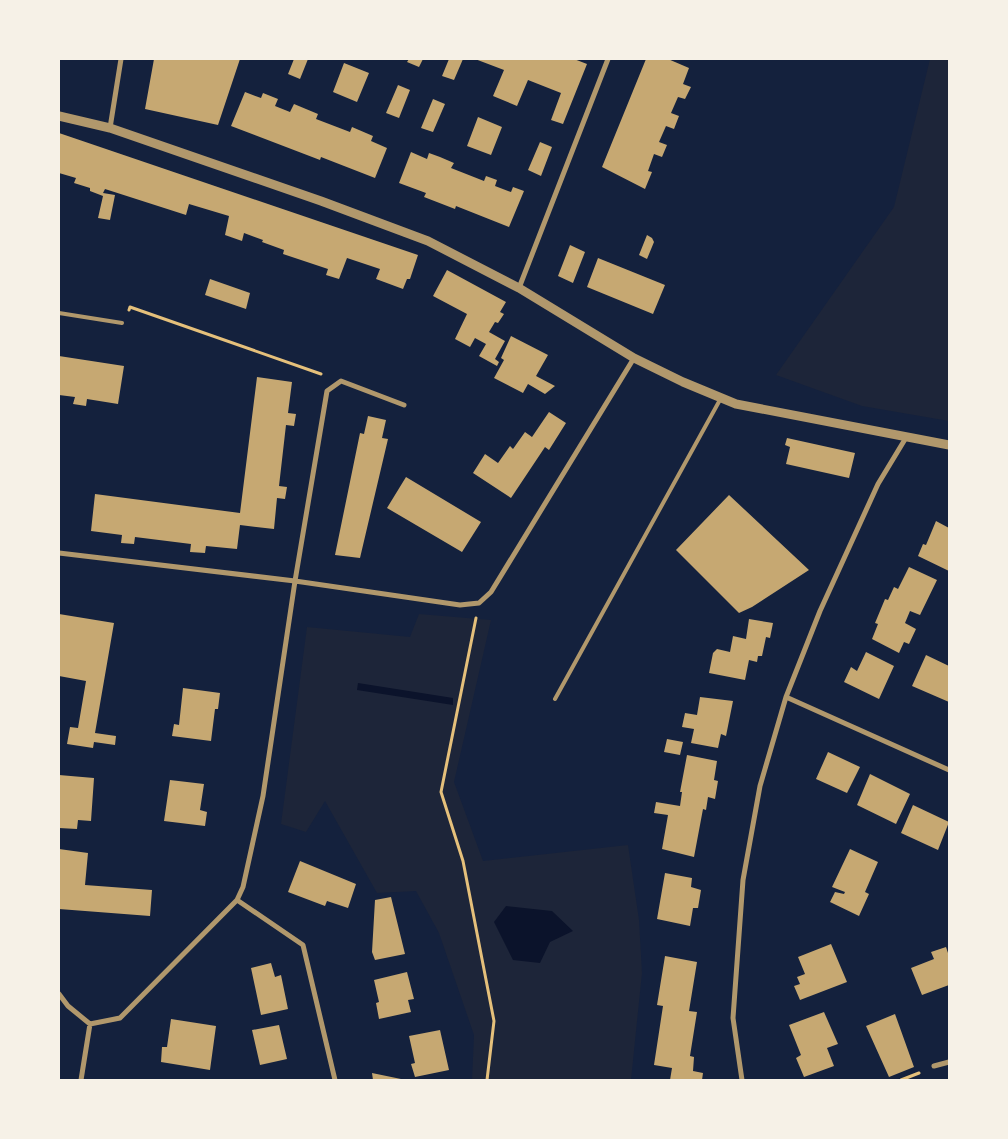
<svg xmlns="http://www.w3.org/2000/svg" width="1008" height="1139" font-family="'PT Sans Narrow',sans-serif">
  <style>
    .green { fill: #1d2539 }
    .water { fill: #0b132b }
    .building { fill: #c6a872 }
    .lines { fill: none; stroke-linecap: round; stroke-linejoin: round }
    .path { stroke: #e5c07b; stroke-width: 3 }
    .service { stroke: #b1986c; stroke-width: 4 }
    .minor { stroke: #b1986c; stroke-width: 5 }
    .tertiary { stroke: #b1986c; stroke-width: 9 }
  </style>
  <rect width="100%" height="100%" fill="#14213d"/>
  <path class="green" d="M930,59h19v362l-87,-15 -86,-31 118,-168z
    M419,614l72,6 -37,162 29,79 145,-16 11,75 3,53 -11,107h-159l2,-45 -35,-102 -23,-42 -39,2 -52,-92 -19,31 -25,-8 26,-197 103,10z"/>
  <path class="water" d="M358,683l95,15v7l-96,-15z
    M506,906l46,5 21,20 -23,11 -10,21 -27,-3 -19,-38z"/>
  <path class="building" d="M154,59h86l-22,66 -73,-16z
    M294,59h14l-8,20 -12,-5z
    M409,59h14l-4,8 -12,-5z
    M449,59h14l-9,21 -12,-4z
    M475,59h99l13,5 -24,60 -12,-4 10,-27 -33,-13 -11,26 -24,-10 11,-26z
    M646,59h22l21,9 -6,16 8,3 -6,12 -7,-2 -7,16 8,3 -5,13 -8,-3 -7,16 8,3 -5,12 -8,-3 -6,17 4,1 -7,17 -43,-22z
    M344,63l25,10 -12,29 -24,-10z
    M398,85l12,5 -11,28 -13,-5z
    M245,92l16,6 2,-5 15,6 -3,7 15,6 4,-8 24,10 -2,5 34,13 2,-5 21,9 -2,5 16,7 -12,30 -54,-21 -1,3 -89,-34z
    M433,99l12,5 -12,28 -12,-4z
    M478,117l24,10 -11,28 -24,-9z
    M59,133l359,122 -8,24h-3l-4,10 -27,-10 4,-10 -33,-11 -8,21 -13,-4 2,-6 -45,-15 1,-4 -22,-8 1,-2 -19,-7 -2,8 -17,-6 4,-19 -40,-12 -3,11 -81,-26 -2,4 12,2 -5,25 -12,-2 5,-22 -13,-5v-3l-16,-5 2,-5 -17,-5z
    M540,142l12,5 -11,29 -13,-6z
    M411,152l16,7 2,-6 11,4 14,6 -3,5 33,13 2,-5 11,4 -2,6 16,6 2,-5 11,4 -15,36 -53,-21 -1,3 -31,-12 2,-4 -27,-10z
    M647,235l5,3 2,4 -7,17 -8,-4z
    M570,245l15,7 -12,31 -15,-7z
    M598,258l67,27 -12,29 -66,-27z
    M447,270l59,32 -6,10 4,2 -6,9 -3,-1 -6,10 16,9 -10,18 4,3 -2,4 -18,-10 7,-12 -11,-6 -5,9 -15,-8 12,-25 -34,-18z
    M210,279l40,14 -4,16 -41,-14z
    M511,336l37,19 -12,21 19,10 -10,8 -17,-10 -5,9 -29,-15 10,-18 -3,-2z
    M59,356l65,10 -6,38 -31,-5 -1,7 -13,-2 2,-7 -16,-2z
    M257,377l35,5 -4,31 8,1 -2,12 -8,-1 -7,61 8,1 -2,12 -8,-1 -3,31 -34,-4 -3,24 -31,-3 -1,7 -15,-1 1,-8 -56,-7 -1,7 -13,-1 1,-8 -31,-4 4,-37 145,19z
    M549,412l17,11 -17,27 -4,-3 -34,51 -38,-25 12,-19 13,9 12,-17 3,3 12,-17 7,5z
    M368,416l18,4 -4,18 6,1 -28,119 -25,-3 25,-122 4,1z
    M787,438l68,15 -6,25 -63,-14 4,-17 -5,-2z
    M406,477l75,45 -19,30 -75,-44z
    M729,495l80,75 -57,37 -13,6 -63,-63z
    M936,521l13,7v43l-31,-15 5,-12 3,1z
    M909,567l28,13 -17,35 -10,-4 -5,12 11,6 -7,15 -5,-2 -5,11 -27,-14 6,-15 -3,-1 10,-24 3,1 6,-13 4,2z
    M59,614l55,9 -19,110 21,3 -1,9 -21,-3 -1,6 -26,-4 3,-17 8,1 8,-47 -27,-5z
    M749,619l24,4 -3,15 -4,-1 -4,19h-4l-1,6 -8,-2 -4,20 -36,-7 4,-20 4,-4 13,3 3,-16 13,3z
    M866,652l28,14 -15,33 -35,-17 7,-15 6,4z
    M926,655l23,11v36l-37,-16z
    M183,688l37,5 -2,16h-3l-4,32 -39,-5 2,-12 5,1z
    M700,697l33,4 -7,35 -5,-2 -3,14 -27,-5 3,-14 -12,-2 3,-14 12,2z
    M667,739l16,3 -3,13 -16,-3z
    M828,752l32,15 -13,26 -31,-14z
    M687,755l30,6 -3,19 4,1 -3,18 -7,-2 -2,13 -3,-1 -9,48 -32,-8 6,-34 -14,-2 2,-11 24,4 2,-14h-2z
    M870,774l40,20 -14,30 -39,-19z
    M59,775l35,3 -3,43 -13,-1 -1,9 -18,-1z
    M170,780l34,4 -4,26 7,2 -2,14 -41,-5z
    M913,805l36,17 -11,28 -37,-17z
    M59,849l29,4 -3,32 67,5 -2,26 -91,-7z
    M850,849l28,13 -13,30 4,2 -10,22 -29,-14 5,-10 9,2 1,-2 -13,-5z
    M300,861l56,23 -8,24 -21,-7 -2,5 -37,-14z
    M665,873l27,5 -1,9 10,3 -3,18h-5l-3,18 -33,-7z
    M391,897l14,57 -30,6 -3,-8 3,-52z
    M831,944l16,38 -47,18 -6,-14 6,-2 -3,-7 8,-3 -7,-17z
    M946,947l3,9v29l-27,10 -11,-27 23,-9 -3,-7z
    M665,956l32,6 -8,49 8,1 -7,44 4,1 -1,14 10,2 -1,7h-32l2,-12 -18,-3 9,-59 -6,-1z
    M271,963l4,14 6,-2 7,34 -27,6 -10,-47z
    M407,972l7,27 -6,1 3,12 -32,7 -3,-16 3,-1 -5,-22z
    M824,1012l14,32 -11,4 7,18 -30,11 -8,-19 5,-3 -12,-30z
    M895,1014l19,53 -25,10 -23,-51z
    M171,1019l45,7 -6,44 -49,-8 1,-15h5z
    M279,1025l8,34 -27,6 -8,-35z
    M440,1030l9,40 -34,7 -4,-13 4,-1 -6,-27z
    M372,1073l29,6v1h-28z"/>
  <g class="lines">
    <path class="path" d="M129,310l1,-3 191,67
      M476,618l-35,174 22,69 31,160 -7,59
      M901,1080l18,-7"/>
    <path class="service" d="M59,313l63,10
      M555,699l166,-301"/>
    <path class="minor" d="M110,128l11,-69
      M519,288l89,-229
      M59,553l236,28 165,24 19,-2 12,-11 143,-234
      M786,697l163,73
      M237,900l66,45 32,135
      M59,994l9,12 22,18 -9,56
      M90,1024l30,-6 117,-118 6,-13 20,-91 32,-215 32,-190 14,-10 63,24
      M934,1066l15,-4
      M742,1080l-9,-62 10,-138 17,-94 26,-89 34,-86 58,-127 29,-48"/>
    <path class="tertiary" d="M59,116l51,12 211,73 107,40 91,47 115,70 49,24 53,22 213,41"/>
  </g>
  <rect width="1008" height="1139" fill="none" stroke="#f6f1e7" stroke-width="120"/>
</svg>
